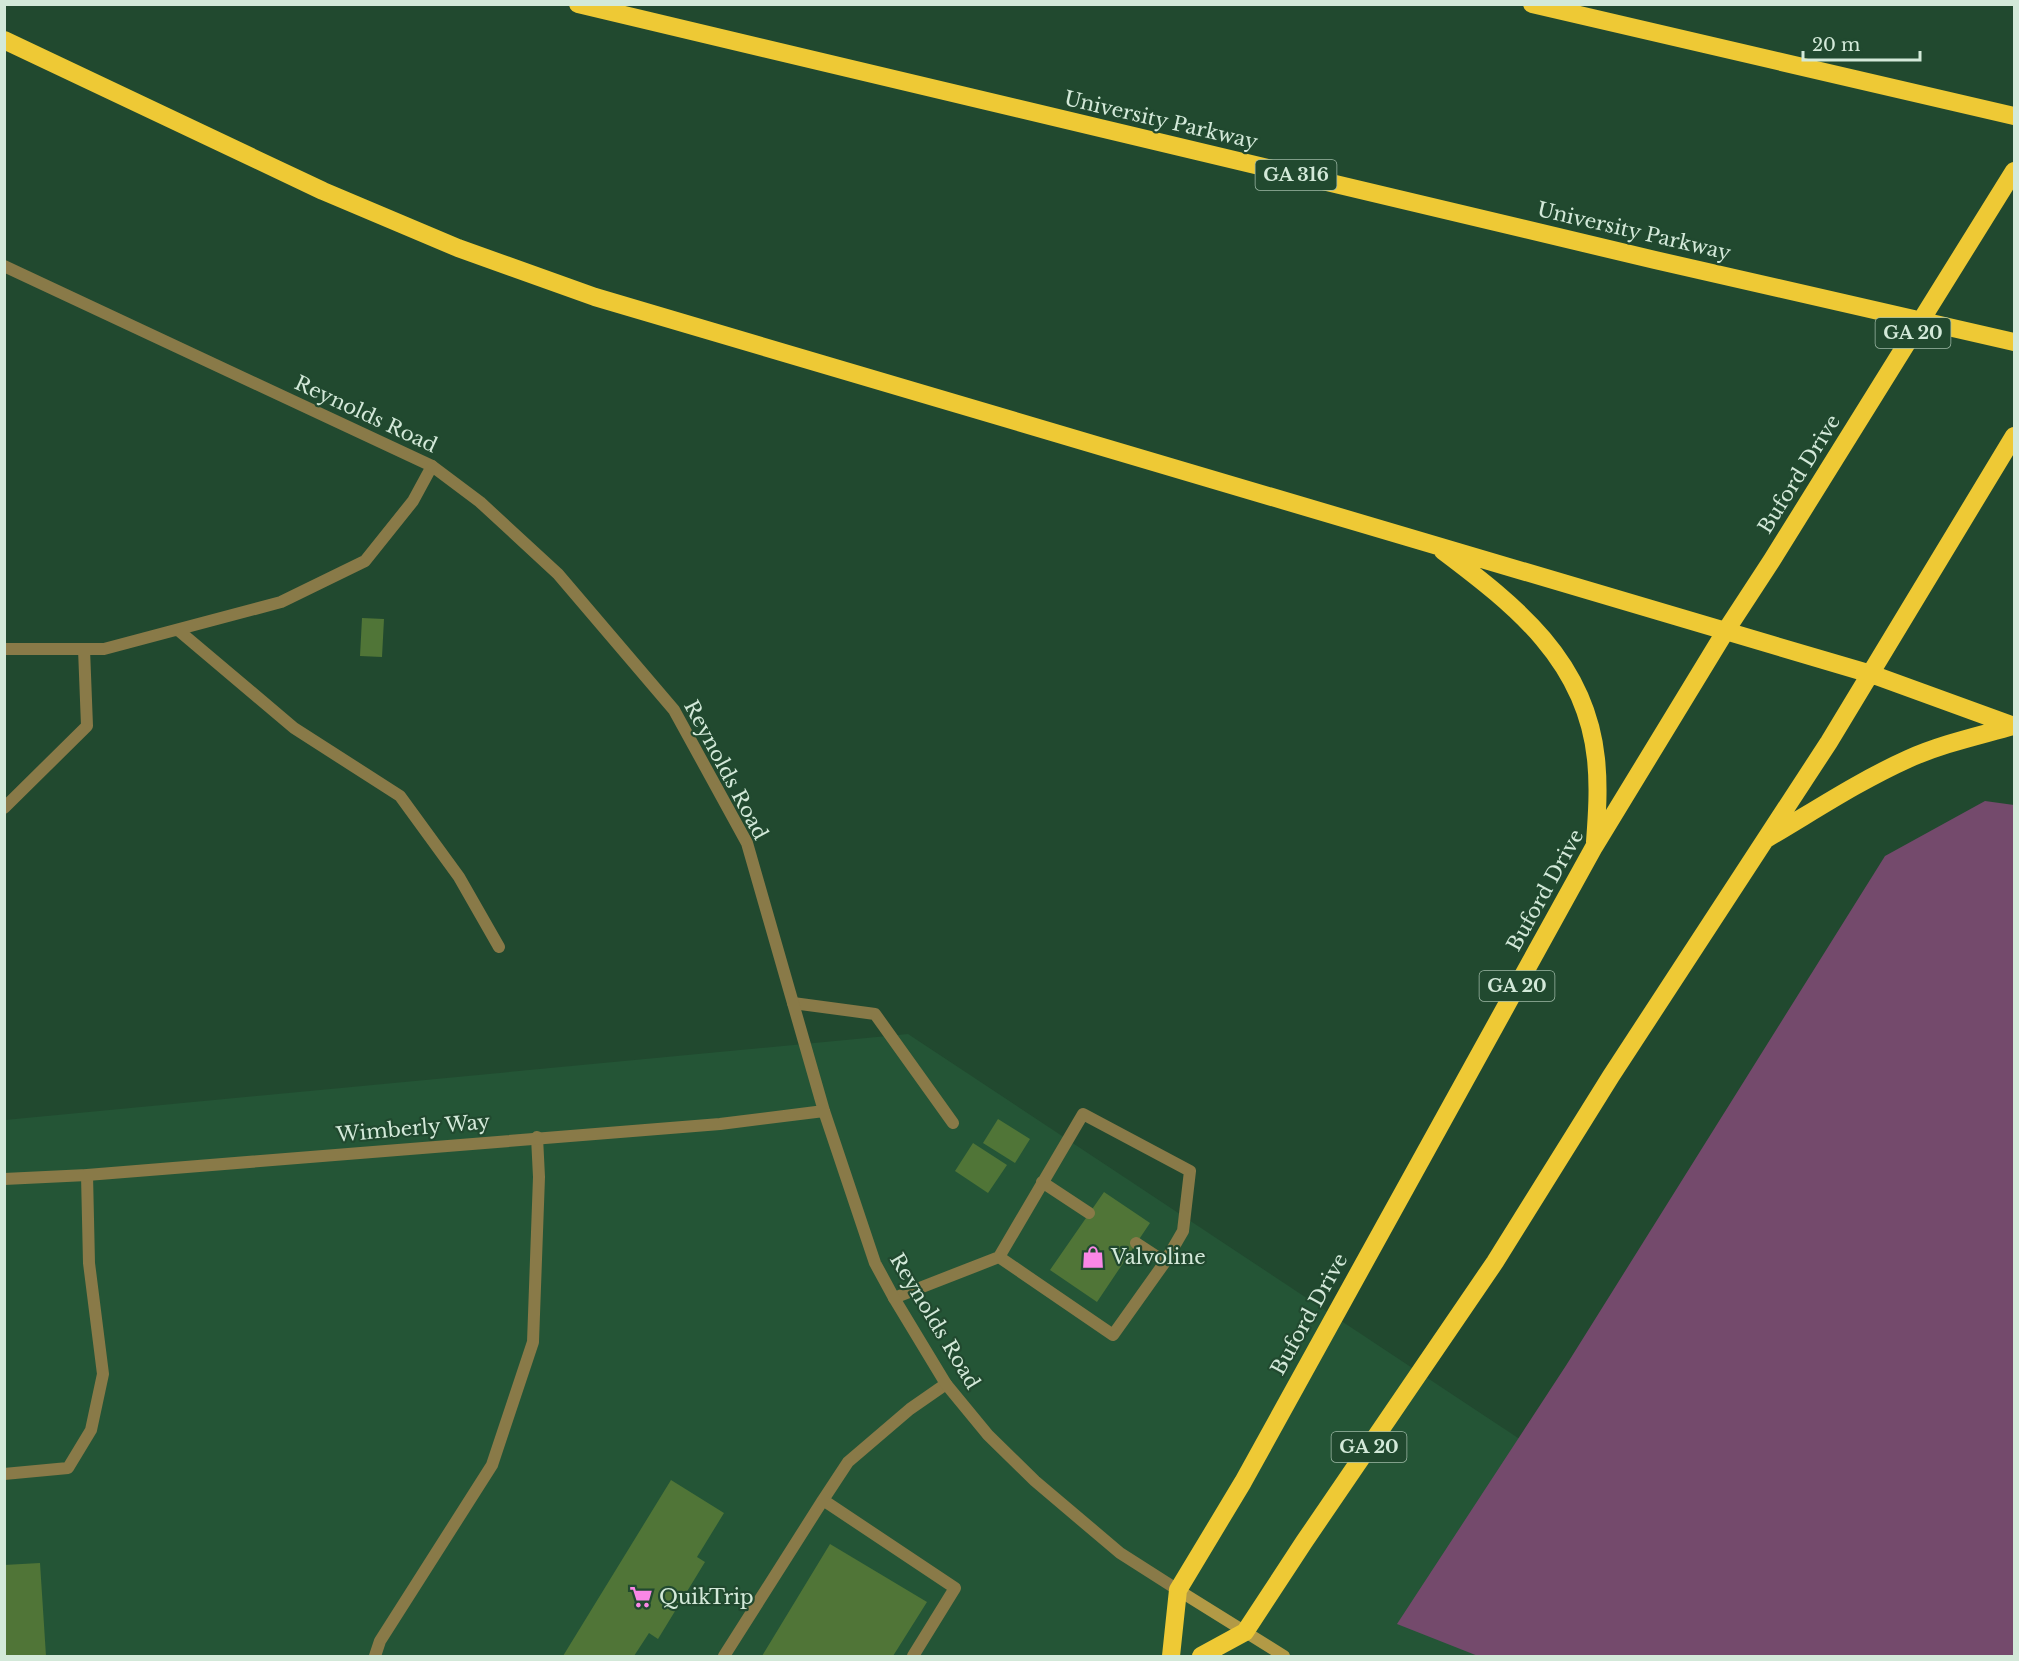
<svg xmlns="http://www.w3.org/2000/svg" width="2019" height="1661" font-family="'Libre Baskerville',serif">
  <style>
    .built { fill: #245536 }
    .green { fill: #744a6c }
    .building { fill: #507537 }
    .lines { fill: none; stroke-linecap: round; stroke-linejoin: round }
    .lane { stroke: #897a48; stroke-width: 12 }
    .street { stroke: #897a48; stroke-width: 12 }
    .secondary { stroke: #b29a46; stroke-width: 12 }
    .highway { stroke: #eec935; stroke-width: 18 }
    .labels { text-anchor: middle; dominant-baseline: central; stroke-width: 4.5; stroke-linejoin: round; paint-order: stroke }
    .shield { fill: #21492f; stroke: #9eb9a6; stroke-width: 1.5 }
    .shield-label { font-size: 18px; font-weight: bold; fill: #d3e9d9 }
    .street-label { font-size: 20px; fill: #d3e9d9; stroke: #21492f }
    .poi-label { font-size: 20px; fill: #d3e9d9; stroke: #21492f; text-anchor: start }
  </style>
  <rect width="100%" height="100%" fill="#21492f"/>
  <path class="built" d="M908,1034l885,586 -32,36h-1756v-536z"/>
  <path class="green" d="M1985,801l29,4v851h-536l-81,-32 170,-260 318,-508z"/>
  <path class="building" d="M362,618l22,1 -2,38 -22,-1z
    M998,1119l32,20 -15,24 -32,-20z
    M973,1143l34,22 -19,28 -33,-22z
    M1104,1192l46,31 -53,79 -47,-32z
    M671,1480l53,33 -27,44 8,5 -47,77 -9,-6 -15,23h-71z
    M830,1544l97,58 -34,54h-131z
    M40,1563l6,93h-42v-91z"/>
  <g class="lines">
    <path class="lane" d="M178,630l116,98 106,68 59,81 40,70
      M4,649h100l177,-47 84,-41 48,-60 19,-35
      M4,808l83,-82 -3,-77
      M793,1003l82,11 78,109
      M1042,1182l47,31
      M999,1257l114,78 52,-73 -29,-19
      M894,1298l105,-41 84,-143 107,57 -7,60 -18,31
      M4,1474l64,-6 23,-38 12,-56 -14,-111 -2,-88
      M823,1500l25,-38 62,-53 36,-25
      M375,1656l5,-15 112,-176 41,-123 6,-165 -2,-40
      M724,1656l99,-156 132,88 -42,68"/>
    <path class="street" d="M4,266l428,200 48,36 78,72 116,136 73,133 77,268 51,152 19,35 52,86 42,51 47,46 85,72 58,37
      M4,1179l83,-4 633,-51 104,-13"/>
    <path class="secondary" d="M1178,1590l106,66"/>
    <path class="highway" d="M578,4l1077,256 359,82
      M1532,4l482,112
      M4,40l319,151 135,57 137,49 1276,377 143,52
      M1443,551c73,55 143,110 153,208 3,28 1,56 -1,83
      M1768,838c46,-27 91,-57 140,-79 33,-15 70,-23 105,-33
      M1171,1656l7,-66 65,-108 351,-635 131,-215 47,-72 242,-389
      M1201,1656l44,-24 59,-90 191,-280 116,-186 218,-334 185,-306"/>
  </g>
  <defs>
    <g id="shop-bare" transform="scale(1.8)"><path d="M-5-2.5h2.3a2.7 3.5 0 0 1 5.4 0H5L5.5 6h-11ZM-1.5-2.5h3a1.5 2.3 0 0 0-3 0Z" fill="#fa87e6" stroke="#21492f" stroke-width="2.5" paint-order="stroke"/></g>
    <g id="supermarket-bare" transform="scale(1.8)"><path d="M-6-5.5h2.5l.6 2H6L4.5 2H-2.5L-4.4-4H-6ZM-1.5 3.2a1.3 1.3 0 1 0 .1 0ZM3 3.2a1.3 1.3 0 1 0 .1 0Z" fill="#fa87e6" stroke="#21492f" stroke-width="2.5" paint-order="stroke"/></g>
  </defs>
  <g fill-rule="evenodd">
    <use href="#shop-bare" x="1093" y="1257"/>
    <use href="#supermarket-bare" x="641" y="1597"/>
  </g>
  <g class="labels">
    <g class="shield">
      <rect x="1255.5" y="160" width="81" height="30" rx="4.5"/>
      <rect x="1875.5" y="318" width="75" height="30" rx="4.5"/>
      <rect x="1479.5" y="971" width="75" height="30" rx="4.5"/>
      <rect x="1331.5" y="1432" width="75" height="30" rx="4.5"/>
    </g>
    <g class="shield-label">
      <text x="1296" y="175">GA 316</text>
      <text x="1913" y="333">GA 20</text>
      <text x="1517" y="986">GA 20</text>
      <text x="1369" y="1447">GA 20</text>
    </g>
    <g class="street-label">
      <text transform="translate(1161 120) rotate(13)">University Parkway</text>
      <text transform="translate(1634 231) rotate(13)">University Parkway</text>
      <text transform="translate(366 414) rotate(25)">Reynolds Road</text>
      <text transform="translate(1799 474) rotate(-58)">Buford Drive</text>
      <text transform="translate(726 770) rotate(62)">Reynolds Road</text>
      <text transform="translate(1545 890) rotate(-61)">Buford Drive</text>
      <text transform="translate(413 1128) rotate(-5)">Wimberly Way</text>
      <text transform="translate(1309 1314) rotate(-61)">Buford Drive</text>
      <text transform="translate(935 1321) rotate(59)">Reynolds Road</text>
    </g>
    <g class="poi-label">
      <text x="1111" y="1257">Valvoline</text>
      <text x="659" y="1597">QuikTrip</text>
    </g>
  </g>
  <rect width="2019" height="1661" fill="none" stroke="#d3e9d9" stroke-width="12"/>
  <path d="M1803 51v9h117v-9" fill="none" stroke="#d3e9d9" stroke-width="3"/>
  <text x="1812" y="51" font-size="18" fill="#d3e9d9" stroke="#21492f" stroke-width="4.5" paint-order="stroke">20 m</text>
</svg>
